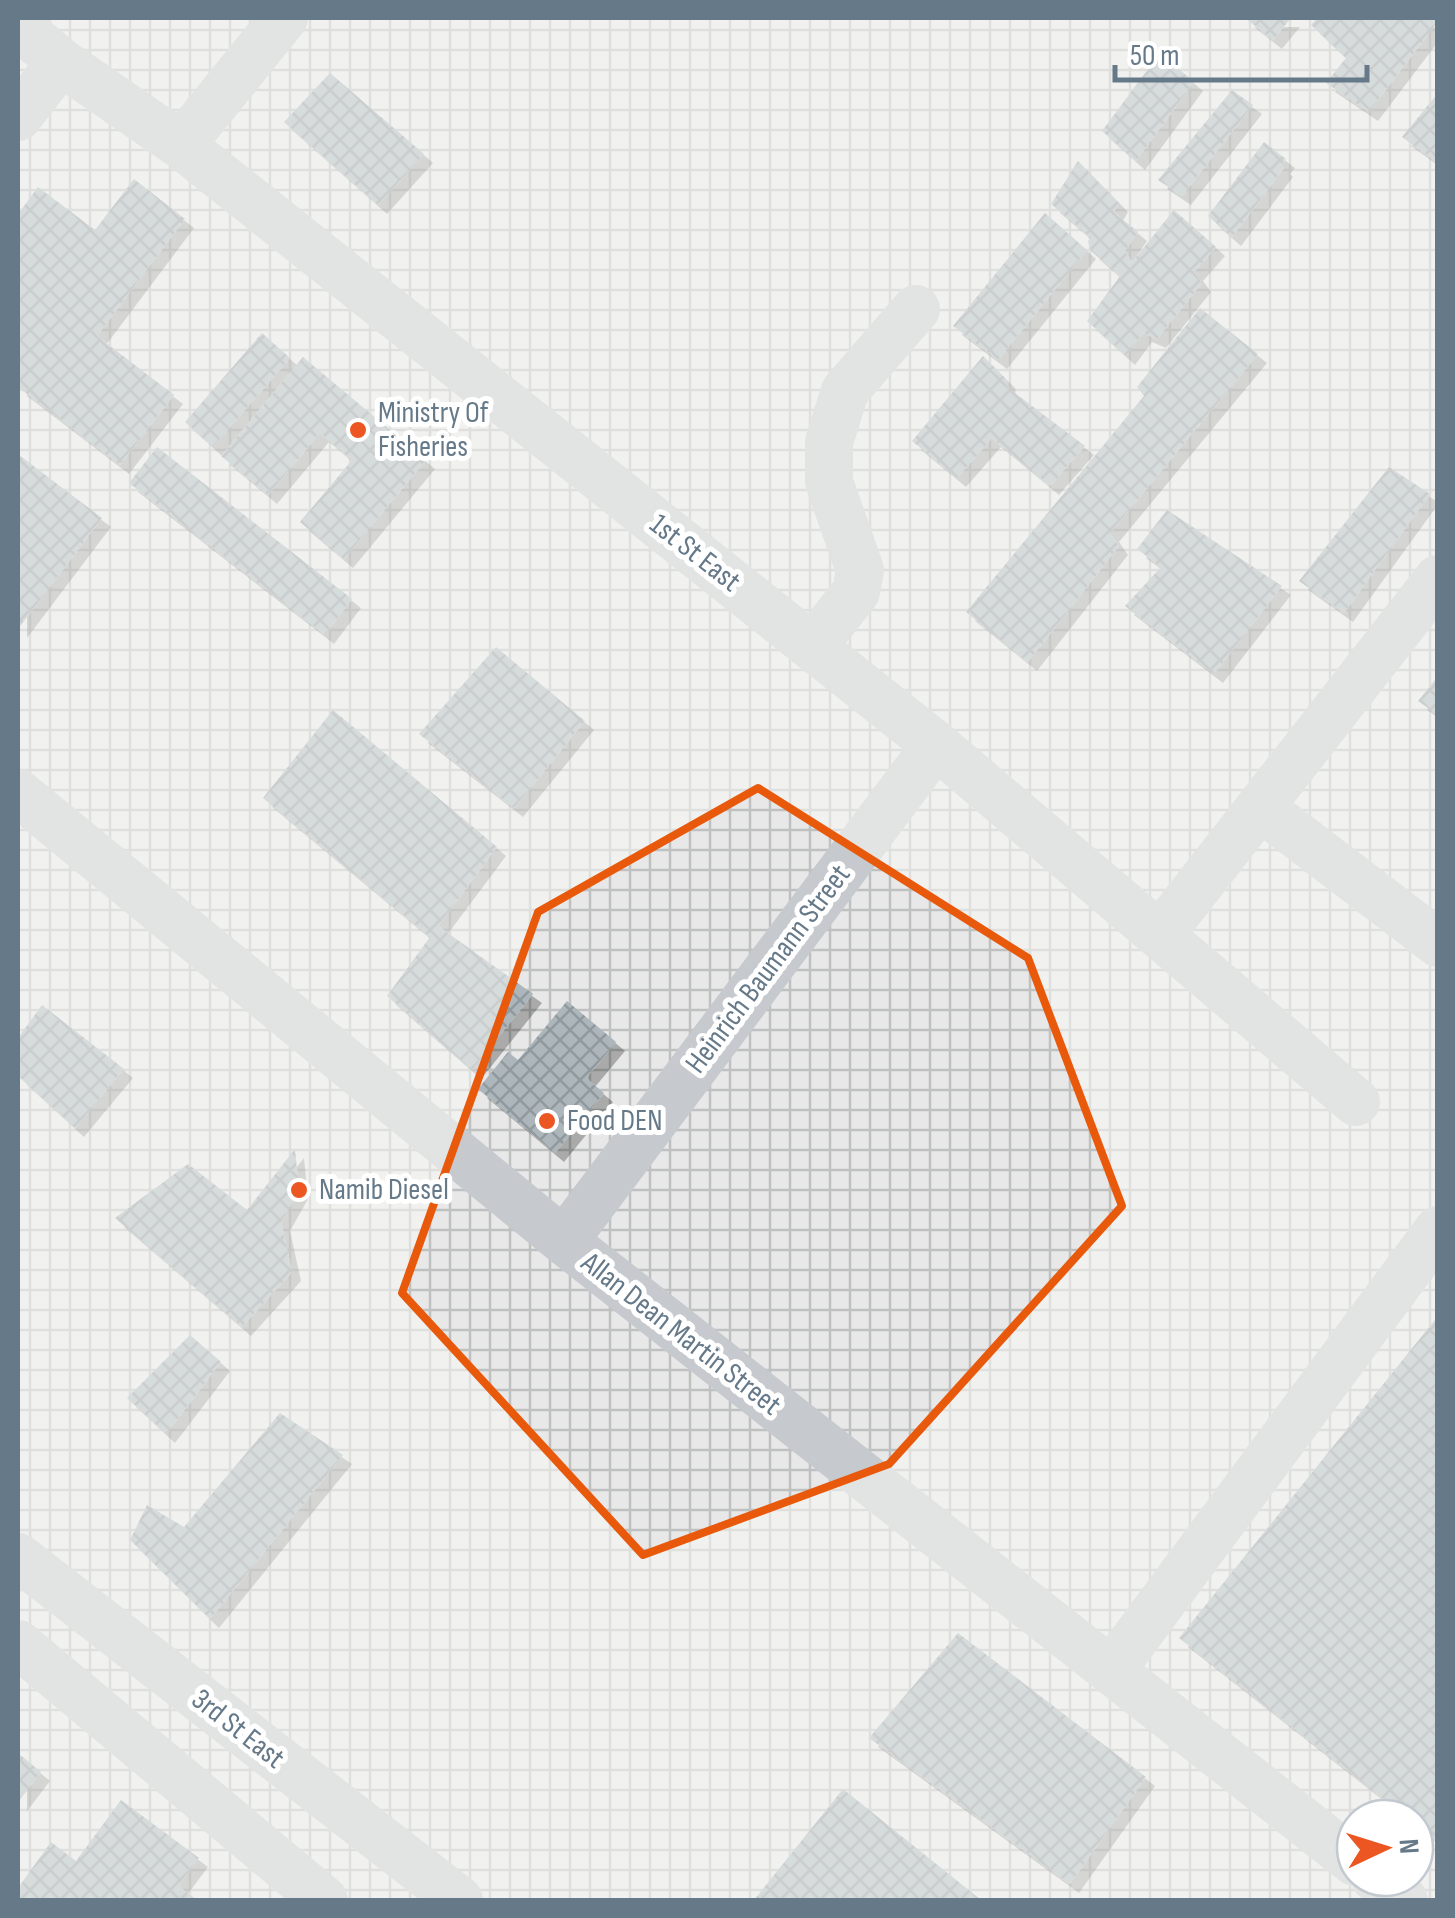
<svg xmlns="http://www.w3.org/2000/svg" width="1455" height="1918" font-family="'Sofia Sans Condensed',sans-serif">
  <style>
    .industrial { fill: url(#industrial-grid); fill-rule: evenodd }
    .building { fill: url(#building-cross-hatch); filter: url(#shadow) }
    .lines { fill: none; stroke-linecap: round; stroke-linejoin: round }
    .minor { stroke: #c6cace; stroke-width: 48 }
    .marked { fill: none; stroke: #e8590c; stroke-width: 8; stroke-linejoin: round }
    .poi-dot { fill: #ec5623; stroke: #fff; stroke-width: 4 }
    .labels { text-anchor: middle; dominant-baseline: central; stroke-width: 10; stroke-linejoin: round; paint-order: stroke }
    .poi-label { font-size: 30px; fill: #667989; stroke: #fff; text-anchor: start }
    .street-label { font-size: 30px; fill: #667989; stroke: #fff }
  </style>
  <defs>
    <pattern id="industrial-grid" width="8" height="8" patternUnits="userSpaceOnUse" patternTransform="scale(2.5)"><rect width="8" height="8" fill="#e7e8e7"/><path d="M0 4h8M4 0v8" fill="none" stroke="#bfc1c1"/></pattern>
    <pattern id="building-cross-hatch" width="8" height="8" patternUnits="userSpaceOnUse" patternTransform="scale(2.5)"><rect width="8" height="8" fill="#acb6bb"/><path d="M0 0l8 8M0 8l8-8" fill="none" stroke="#90999e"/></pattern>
    <filter id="shadow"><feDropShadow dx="9" dy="9" stdDeviation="0" flood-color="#0004"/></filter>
  </defs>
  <rect width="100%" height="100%" fill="#f9f9f6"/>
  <path class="industrial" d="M18,18h1419v1882h-1419zM1355,1818h60v60h-60z"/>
  <path class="building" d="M1245,18h46l-18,22z
    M1317,18h121v3l-69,91 -43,-29 20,-25 -35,-33z
    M1160,53l34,29 -58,79 -34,-30z
    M330,73l94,81 -46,51 -94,-83z
    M1232,90l21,15 -71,91 -24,-16z
    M1438,93v70l-36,-26z
    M1264,142l22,17 -5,6 3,3 -52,69 -24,-21z
    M1078,161l41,42 -5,9 24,20 -13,19 7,11 42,-52 42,37 -22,25 8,11 -45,56 -14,-6 -17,23 -39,-35 33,-45 -29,-25 -3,-10 3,-3 -40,-34z
    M134,179l51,40 -88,117 77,59 -54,70 -102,-78v-173l20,-27 57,43z
    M1045,213l42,37 -89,110 -45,-34z
    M1200,308l58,46 -148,179 9,13 -91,116 -62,-50 178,-216 -7,-9z
    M262,333l28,25 -77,89 -28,-25z
    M983,356l23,23 1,8 78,59 -35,40 -58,-48 -35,40 -45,-37z
    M303,357l123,103 -82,99 -44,-37 52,-62 -32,-27 -52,62 -47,-39z
    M157,447l195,152 -27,36 -196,-152z
    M19,455l83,63 -84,111v-172z
    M1389,467l41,27 -86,119 -45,-32z
    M1167,510l115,76 -68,88 -89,-68 36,-39 -24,-18z
    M496,647l89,74 -71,87 -95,-74z
    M1438,676v39l-20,-14z
    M333,710l164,137 -59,79 95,68 -61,76 -85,-74 43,-59 -167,-139z
    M567,1001l49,41 -30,36 18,15 -49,60 -77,-64 30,-37 10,8z
    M42,1005l82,64 -49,59 -57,-52v-38z
    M295,1149l4,41 -18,32 11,50 -50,55 -127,-109 73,-54 59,46z
    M1438,1316v526l-23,-18v-6h-7l-229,-180z
    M190,1335l31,27 -55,72 -39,-36z
    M280,1413l63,42 -133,164 -80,-79 17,-35 37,22z
    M958,1633l188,144 -76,107 -201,-146z
    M18,1753l23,19 -23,30z
    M843,1789l138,111h-227z
    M121,1800l78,58 -21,28 19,14h-179v-12l33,-46 25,19z"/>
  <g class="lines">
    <path class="minor" d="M18,26l43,36 120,83 755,600 420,357
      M18,117l43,-55
      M181,145l103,-127
      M813,646l43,-54 4,-22 -31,-88v-40l16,-51 71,-82
      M18,793l546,448 791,621
      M1260,807l178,136
      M1160,935l278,-356
      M564,1241l372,-496
      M18,1557l441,343
      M18,1644l306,256
      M1111,1671l327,-441
      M1375,1878l29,22"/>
  </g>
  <path d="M0 0H1455V1918H0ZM758,788l270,170 94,248 -233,258 -246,91 -241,-262 136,-381z" fill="#f9f9f6" fill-opacity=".55" fill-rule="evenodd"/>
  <path class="marked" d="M758,788l270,170 94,248 -233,258 -246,91 -241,-262 136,-381z"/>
  <g class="poi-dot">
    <circle cx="358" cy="430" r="10"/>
    <circle cx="547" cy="1121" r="10"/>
    <circle cx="299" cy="1190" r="10"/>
  </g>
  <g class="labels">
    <g class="poi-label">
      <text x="378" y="413">Ministry Of<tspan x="378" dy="34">Fisheries</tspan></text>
      <text x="567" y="1121">Food DEN</text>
      <text x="319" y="1190">Namib Diesel</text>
    </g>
    <g class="street-label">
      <text transform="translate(695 553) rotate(38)">1st St East</text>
      <text transform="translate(768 969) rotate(-53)">Heinrich Baumann Street</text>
      <text transform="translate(681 1334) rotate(38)">Allan Dean Martin Street</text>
      <text transform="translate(238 1729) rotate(38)">3rd St East</text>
    </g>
  </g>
  <rect width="1455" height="1918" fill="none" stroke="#667989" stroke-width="40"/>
  <g transform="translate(1385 1848) rotate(86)"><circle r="48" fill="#ffffff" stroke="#c2c9d0" stroke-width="2.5"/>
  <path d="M0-8L18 38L0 25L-18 38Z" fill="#ec5623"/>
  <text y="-15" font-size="28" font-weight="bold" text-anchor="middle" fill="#667989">N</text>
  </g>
  <path d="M1115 65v15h252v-15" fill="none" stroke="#667989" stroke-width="5"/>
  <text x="1130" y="65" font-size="30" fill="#667989" stroke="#ffffff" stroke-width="8" paint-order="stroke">50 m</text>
</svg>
